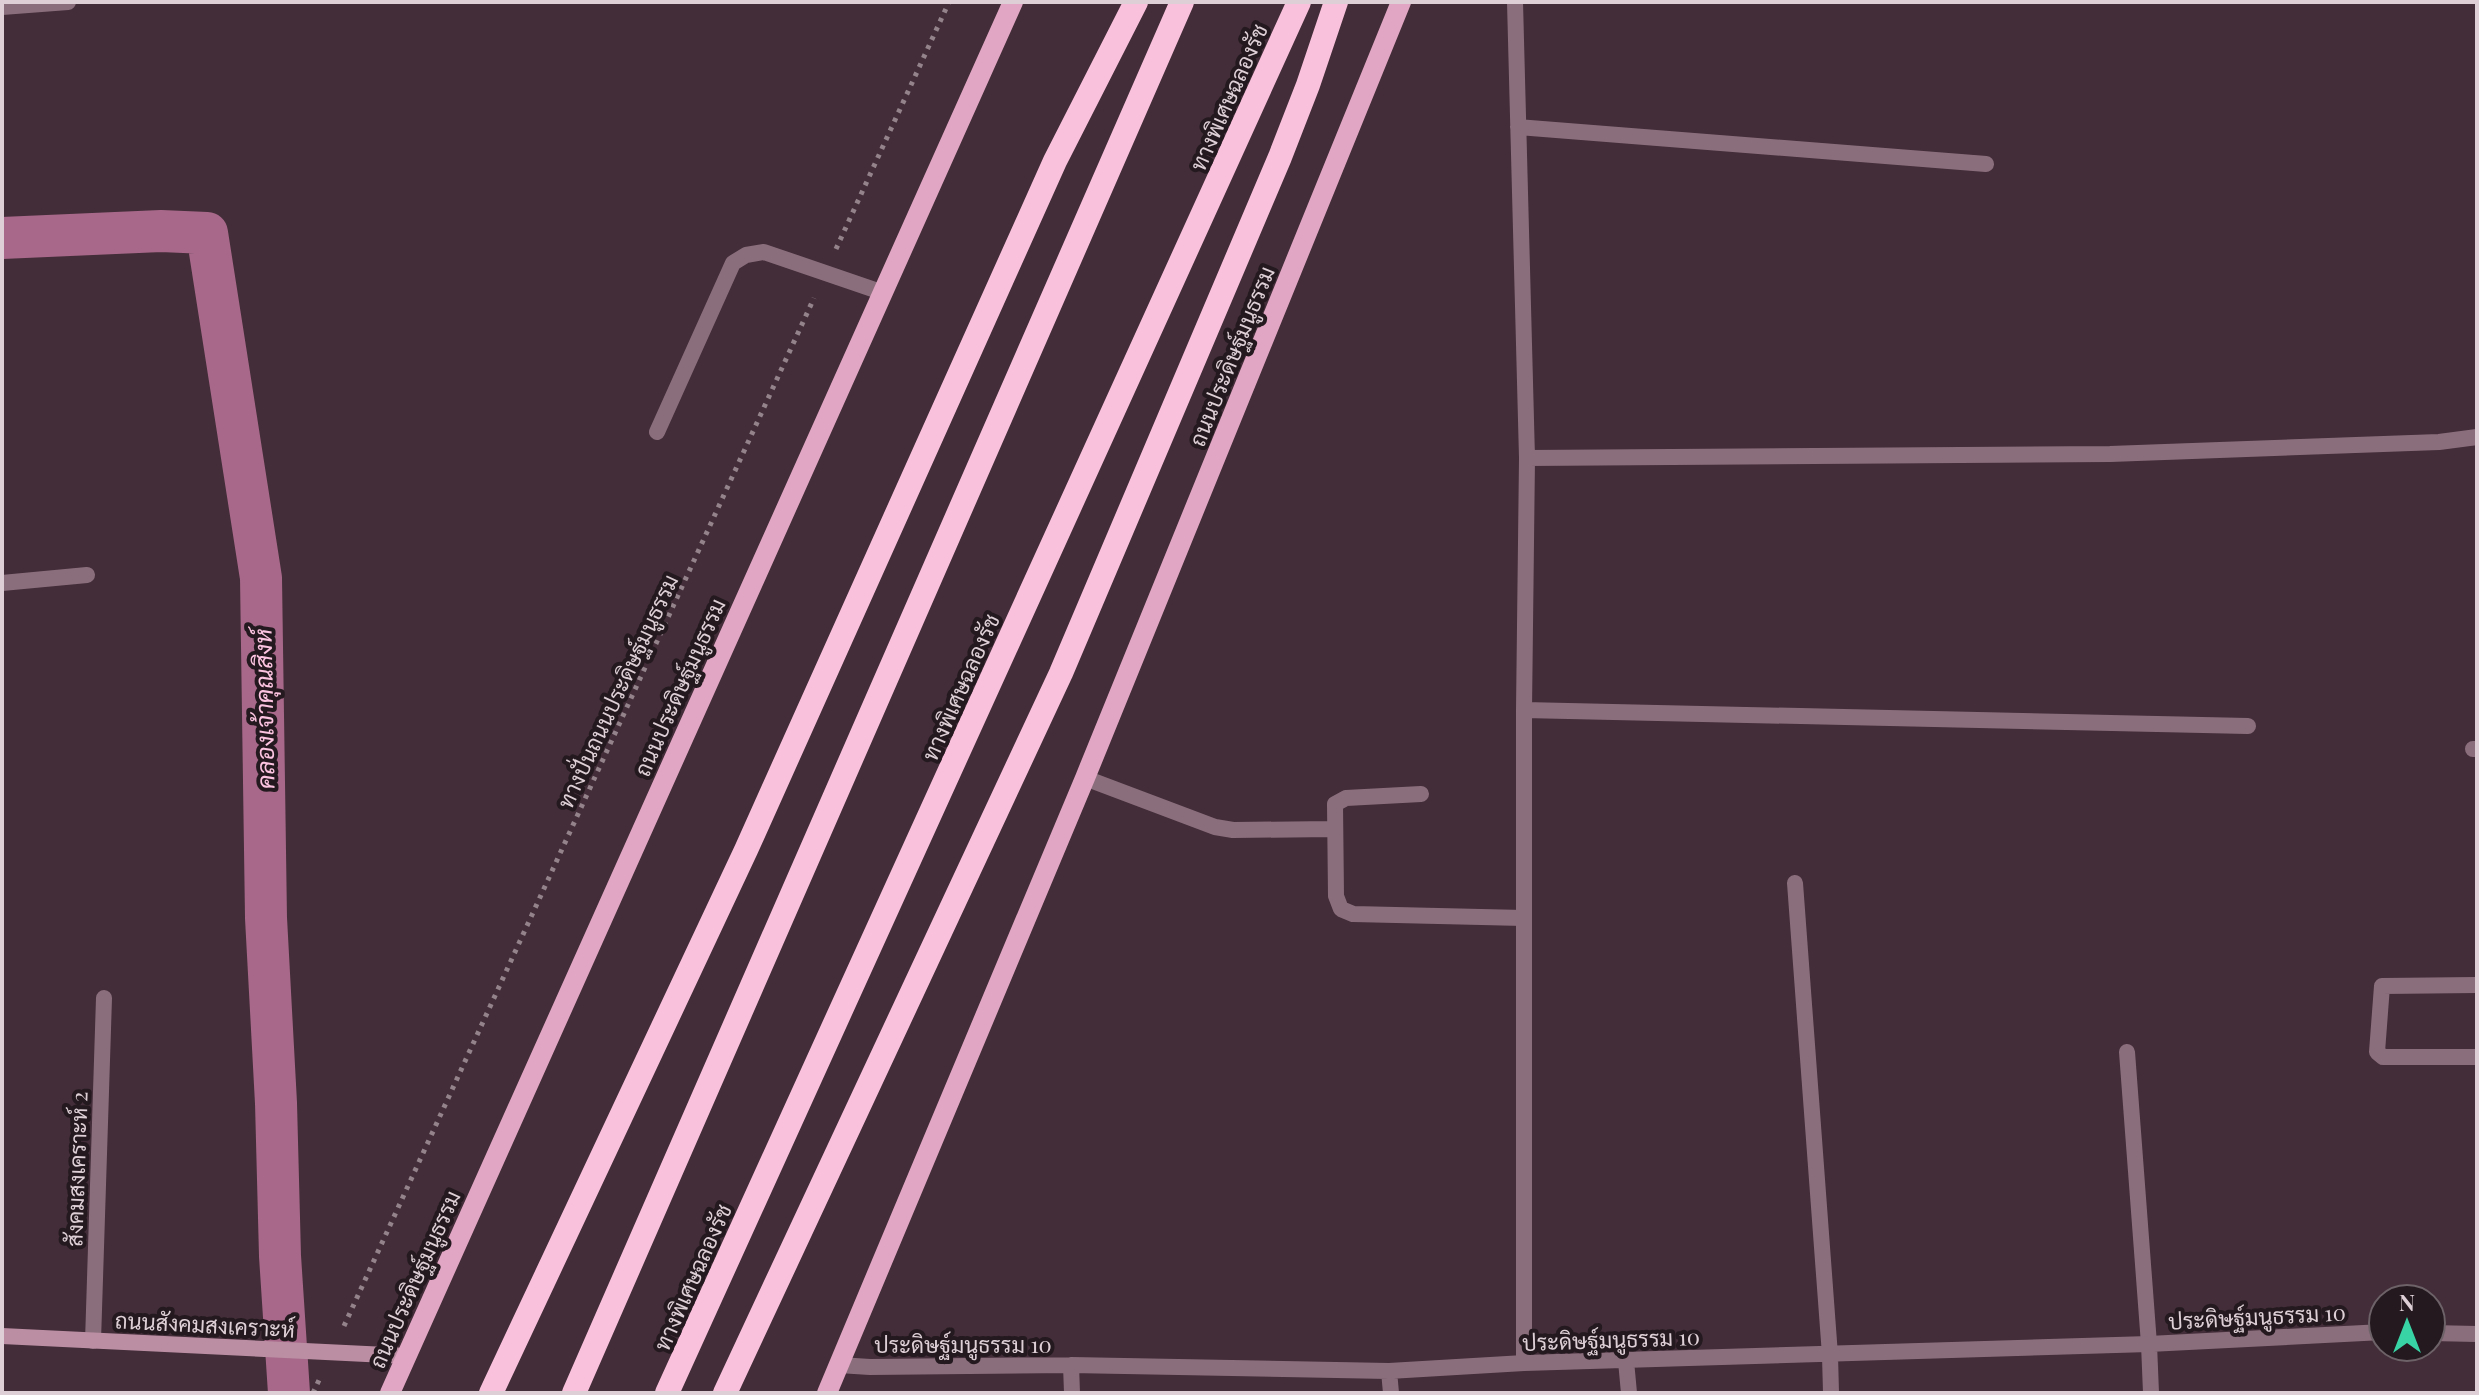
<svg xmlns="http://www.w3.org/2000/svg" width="2479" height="1395" font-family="'Playfair Display',Sarabun,serif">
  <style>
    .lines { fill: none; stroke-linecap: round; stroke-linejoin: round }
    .canal { stroke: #a76889; stroke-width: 42 }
    .path { stroke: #94838b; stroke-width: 5; stroke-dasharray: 4 6; stroke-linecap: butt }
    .lane { stroke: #8b6e7c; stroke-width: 16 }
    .street { stroke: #8b6e7c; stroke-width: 16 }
    .secondary { stroke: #bb8ea4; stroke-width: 16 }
    .primary { stroke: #e1a6c3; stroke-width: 20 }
    .highway { stroke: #fac1dd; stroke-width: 24 }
    .labels { text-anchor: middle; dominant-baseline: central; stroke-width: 8; stroke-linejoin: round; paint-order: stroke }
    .street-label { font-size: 22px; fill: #ddcfd5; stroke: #23191e }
    .water-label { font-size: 24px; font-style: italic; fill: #fcc4e0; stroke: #23191e }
  </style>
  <rect width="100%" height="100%" fill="#422d38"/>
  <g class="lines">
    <path class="canal" d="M2,238l159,-7 46,2 54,345 5,340 10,185 4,153 9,137"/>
    <path class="path" d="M836,249l113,-247
      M344,1326l470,-1028
      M313,1393l7,-15"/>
    <path class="lane" d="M657,432l76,-169 13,-8 18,-3 117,40
      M1085,778l130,49 18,3 100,-1
      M1421,794l-75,4 -11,6 1,92 5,13 12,5 171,4
      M2127,1052l22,292"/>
    <path class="street" d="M1515,2l12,456 -3,252v653
      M2,7l66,-5
      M1518,127l468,37
      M1527,458l583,-4 329,-12 38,-5
      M2,583l85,-8
      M1524,710l724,16
      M2473,749h4
      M1795,883l35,472 1,38
      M2477,985l-95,1 -5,66 6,5h94
      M2431,1333l46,1
      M93,1341l11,-343
      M2149,1344l2,49
      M1626,1361l3,32
      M839,1365l31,2 201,-2 318,6 135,-8 625,-19 234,-12
      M1071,1365l1,28
      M1389,1371l2,22"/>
    <path class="secondary" d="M2,1336l405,20"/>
    <path class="primary" d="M390,1393l623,-1391
      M827,1393l258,-615 316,-776"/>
    <path class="highway" d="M491,1393l255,-543 309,-689 81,-159
      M574,1393l608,-1391
      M667,1393l632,-1391
      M725,1393l336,-720 219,-516 28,-72 28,-83"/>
  </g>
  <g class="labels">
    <g class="street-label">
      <text transform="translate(1228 97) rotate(-66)">ทางพิเศษฉลองรัช</text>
      <text transform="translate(1231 356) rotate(-68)">ถนนประดิษฐ์มนูธรรม</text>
      <text transform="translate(679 687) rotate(-66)">ถนนประดิษฐ์มนูธรรม</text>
      <text transform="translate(960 687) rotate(-66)">ทางพิเศษฉลองรัช</text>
      <text transform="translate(617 691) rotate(-65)">ทางปั่นถนนประดิษฐ์มนูธรรม</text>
      <text transform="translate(76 1169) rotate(-88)">สังคมสงเคราะห์ 2</text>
      <text transform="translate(692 1277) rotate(-66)">ทางพิเศษฉลองรัช</text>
      <text transform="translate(414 1279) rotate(-66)">ถนนประดิษฐ์มนูธรรม</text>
      <text transform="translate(2257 1316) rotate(-3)">ประดิษฐ์มนูธรรม 10</text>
      <text transform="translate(205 1324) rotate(3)">ถนนสังคมสงเคราะห์</text>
      <text transform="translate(1611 1339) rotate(-2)">ประดิษฐ์มนูธรรม 10</text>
      <text x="963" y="1344">ประดิษฐ์มนูธรรม 10</text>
    </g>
    <g class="water-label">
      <text transform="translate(263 709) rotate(-91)">คลองเจ้าคุณสิงห์</text>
    </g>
  </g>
  <rect width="2479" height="1395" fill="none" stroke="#ddcfd5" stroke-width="8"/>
  <g transform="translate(2407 1323)"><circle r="38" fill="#23191e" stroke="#6d6267" stroke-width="2"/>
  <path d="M0-6L14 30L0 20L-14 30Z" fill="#39d4a5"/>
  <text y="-12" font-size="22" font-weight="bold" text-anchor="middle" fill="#ddcfd5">N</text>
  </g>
</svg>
